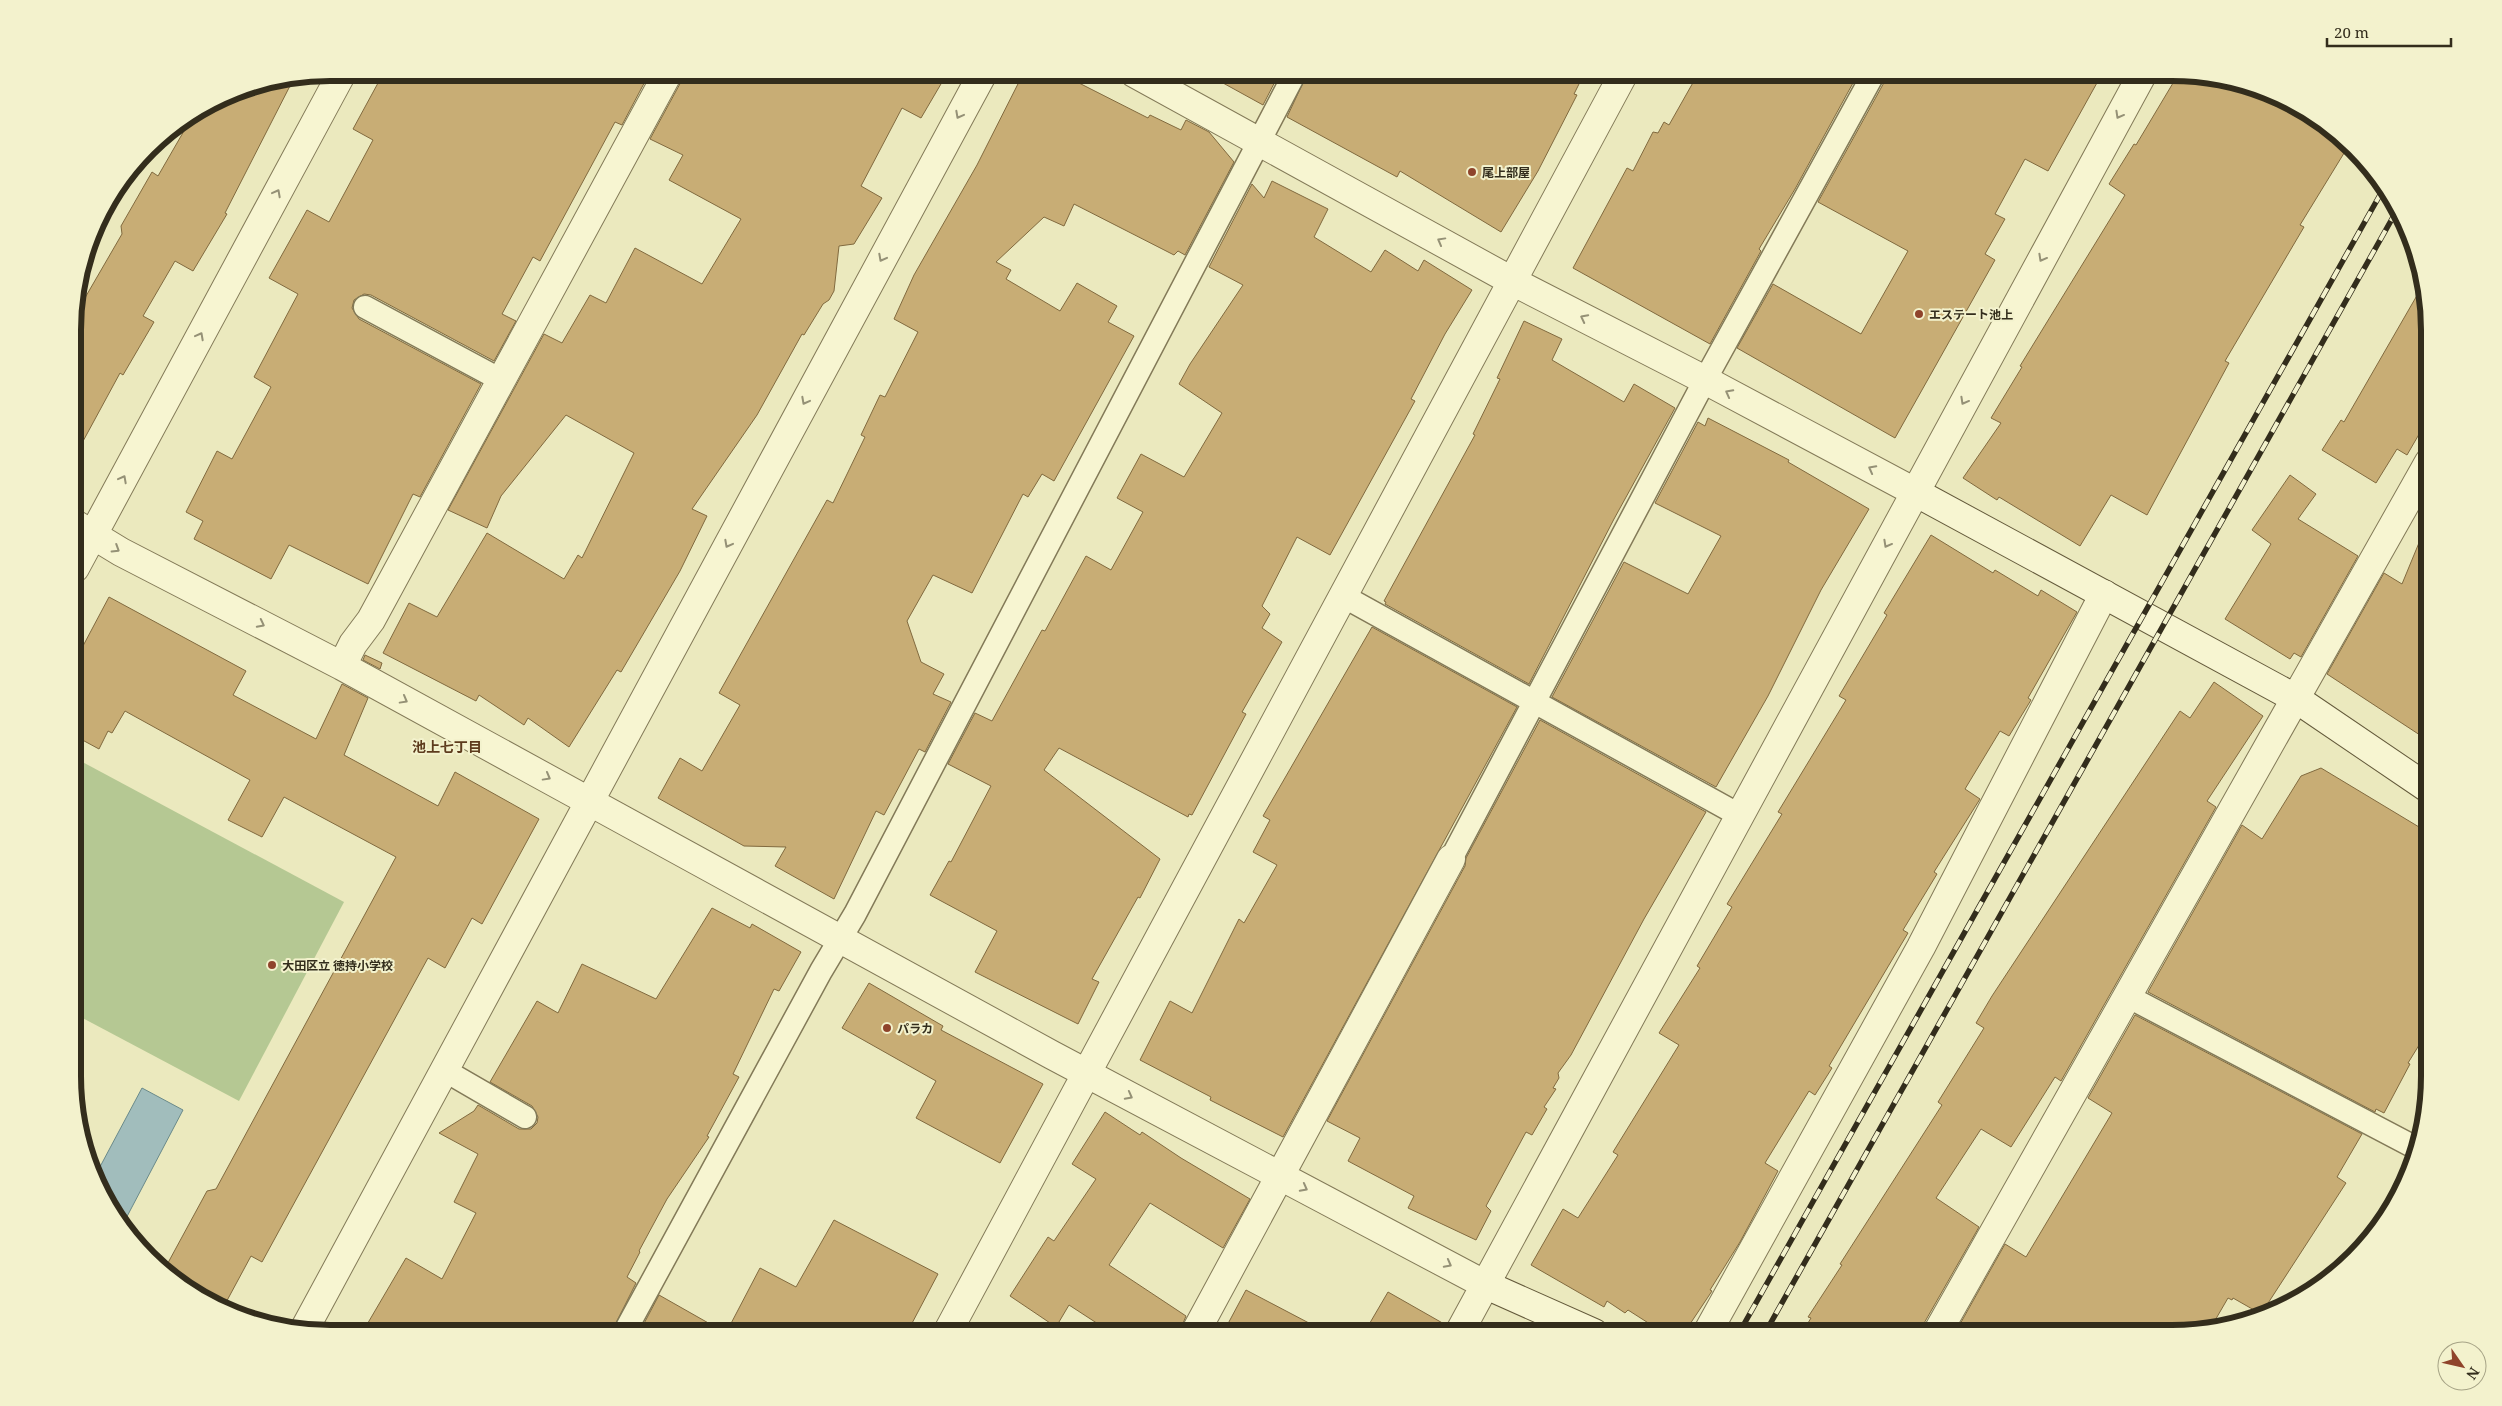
<svg xmlns="http://www.w3.org/2000/svg" width="2502" height="1406" font-family="'Noto Serif','Noto Sans JP',serif">
  <style>
    .green { fill: #b5c893 }
    .water { fill: #a1bdbc; stroke: #6a8a8a }
    .building { fill: #c8ad75; stroke: #816a3f }
    .lines { fill: none; stroke-linecap: round; stroke-linejoin: round }
    .lane-casing { stroke: #837a58; stroke-width: 25 }
    .street-casing { stroke: #837a58; stroke-width: 30 }
    .secondary-casing { stroke: #645a3b; stroke-width: 30 }
    .lane { stroke: #f7f5d1; stroke-width: 22 }
    .street { stroke: #f7f5d1; stroke-width: 28 }
    .secondary { stroke: #f7f5d1; stroke-width: 28 }
    .rail-casing { stroke: #332d1c; stroke-width: 5.5 }
    .rail { stroke: #f3f2cd; stroke-width: 4; stroke-dasharray: 11; stroke-linecap: butt }
    .oneway { stroke: #959176 }
    .poi-dot { fill: #8f442b; stroke: #f3f2cd; stroke-width: 2 }
    .labels { text-anchor: middle; dominant-baseline: central; stroke-width: 4; stroke-linejoin: round; paint-order: stroke }
    .poi-label { font-size: 12px; font-weight: bold; fill: #332d1c; stroke: #f3f2cd; text-anchor: start }
    .neighbourhood-label { font-size: 14px; font-weight: bold; fill: #5d3b1d; stroke: #f3f2cd }
    .rim { fill: none; stroke: #332d1c; stroke-width: 6 }
  </style>
  <rect width="100%" height="100%" fill="#ebe9be"/>
  <path class="green" d="M75,758l269,144 -105,199 -164,-87z"/>
  <path class="water" d="M142,1088l41,22 -61,116 -28,-48z"/>
  <path class="building" d="M384,72h266l-28,53 -7,-3 -75,139 -7,-4 -31,57 14,7 -22,40 -123,-66 -7,-1 -10,6 -2,8 7,11 122,65 -61,113 -7,-3 -45,90 -79,-39 -18,34 -77,-40 9,-18 -17,-9 31,-61 15,8 39,-72 -17,-10 44,-83 -29,-16 38,-68 22,12 44,-82 -20,-11z
    M684,72h264l-27,46 -19,-10 -41,78 21,12 -28,46 -15,2 -5,45 -5,9 -6,4 -19,31 -2,-1 -45,81 -65,94 15,7 -27,55 -59,101 -4,-2 -48,77 -41,-29 -4,7 -45,-30 -3,6 -93,-48 26,-50 28,14 50,-84 77,46 14,-24 4,3 52,-105 -68,-38 -65,81 -14,32 -39,-18 96,-176 18,9 28,-48 16,8 29,-55 67,36 39,-65 -72,-39 14,-25 -33,-16 32,-59z
    M1024,72h45l8,10 71,36 2,-3 31,15 5,-10 23,12 25,30 -49,93 -7,-4 -4,4 -100,-51 -10,22 -20,-9 -48,45 15,8 -5,9 54,32 17,-28 40,23 -9,16 26,14 -80,145 -12,-7 -14,23 -5,-3 -51,99 -39,-18 -26,46 14,41 23,12 -11,20 18,8 -26,50 -6,-3 -35,66 -8,-4 -42,88 -59,-33 11,-19 -42,-1 -86,-48 22,-40 22,13 38,-66 -21,-12 108,-193 6,3 32,-66 -4,-2 19,-40 5,2 33,-65 -24,-13 20,-44 63,-110z
    M1203,72h77l-17,33z
    M1308,72h277l-11,22 3,1 -39,76 -37,61 -101,-61 -3,6 -110,-60z
    M1699,72h160l-64,117 -36,60 2,2 -51,93 -137,-76 54,-100 6,3 20,-39 5,1 6,-11 5,3z
    M1887,72h216l-55,99 -23,-12 -30,55 10,5 -20,35 10,6 -100,178 -158,-90 36,-64 88,50 47,-83 -90,-49 68,-123z
    M2179,73l60,8 62,26 41,30 7,8 -49,80 4,2 -79,134 4,2 -82,152 -36,-20 -31,51 -81,-49 -2,3 -34,-22 38,-55 -10,-5 31,-51 -2,-1 105,-171 -16,-11 25,-40 2,1z
    M293,80l-68,133 2,1 -34,57 -18,-10 -32,55 11,6 -31,53 -3,-2 -45,83v-141l47,-81 -1,-8 31,-54 6,4 34,-59 40,-25z
    M1272,181l56,28 -14,28 57,35 14,-22 33,21 6,-11 48,30 -27,44 -34,65 4,2 -85,154 -33,-18 -35,69 8,8 -8,14 20,14 -40,70 4,2 -54,101 -3,-1 -1,3 -129,-69 -15,22 116,89 -20,39 -2,-1 -46,82 7,3 -21,42 -103,-52 22,-41 -67,-36 19,-34 2,1 40,-76 -43,-22 27,-51 17,8 50,-91 3,1 41,-75 25,14 32,-58 -26,-14 24,-44 43,23 38,-64 -43,-29 11,-20 53,-79 -34,-18 43,-83 12,14z
    M2423,285l6,28v104l-22,38 -10,-6 -21,34 -54,-33 19,-30 3,2z
    M1524,321l38,18 -10,21 72,42 10,-18 41,24 -61,111 -85,165 -144,-80 1,-2 -2,-1 91,-166 -2,-1 27,-55 -3,-1z
    M1708,418l81,42 -1,2 81,47 -48,81 -53,106 -52,91 -164,-90 72,-135 64,32 33,-58 -66,-33 43,-81 7,4z
    M2290,475l26,19 -18,25 60,37 -57,101 -7,-4 -4,6 -65,-40 46,-75 -19,-14z
    M2428,521h1v220l-102,-67 57,-101 18,11z
    M1931,535l62,38 2,-3 43,26 3,-6 36,22 -49,86 3,2 -22,36 -9,-5 -35,58 15,10 -46,73 3,2 -34,56 5,3 -79,133 3,2 -17,27 -6,-4 -44,72 13,8 -38,71 -30,48 2,1 -28,42h-20l-36,-23 -3,3 -18,-12 -3,6 -73,-42 32,-56 15,9 40,-63 -5,-3 66,-107 -20,-12 41,-65 -3,-2 35,-59 -5,-3 55,-90 -4,-2 68,-112 -7,-4 48,-81 -3,-2z
    M109,597l137,74 -13,24 83,44 26,-55 26,14 -24,57 94,51 17,-34 84,47 -57,105 -10,-6 -27,50 -17,-10 -166,304 -11,-6 -28,52 -22,-9 -38,-27 44,-81 9,-2 180,-332 -112,-60 -22,40 -34,-17 22,-40 -125,-69 -13,22 -4,-2 -9,18 -24,-13v-75z
    M1372,627l145,80 -234,430 -73,-37 1,-3 -71,-37 30,-59 22,12 47,-94 5,4 33,-58 -24,-13 17,-32 -7,-4z
    M365,655l17,8 -2,6 -17,-9z
    M2214,682l49,34 -56,85 9,6 -155,274 -6,-4 -44,70 -30,-18 -45,69 43,29 -56,98 -2,8h-119l9,-15 -3,-1 34,-52 -2,-1 102,-159 -4,-3 46,-74 -8,-5 16,-27 188,-285 10,7z
    M1540,720l166,92 -62,107 -73,136 -13,18 1,5 -6,10 3,1 -12,18 3,2 -15,26 -6,-3 -40,74 5,5 -15,29 -68,-32 6,-12 -66,-35 12,-23 -33,-17 138,-255 1,-8z
    M2321,768l108,65v196l-21,34 2,1 -26,49 -8,-4 -1,3 -227,-120 94,-167 20,14 39,-63z
    M712,908l38,20 2,-4 49,28 -22,39 -5,-2 -41,85 6,3 -32,59 2,1 -42,62 -28,52 1,1 -13,25 9,6 -25,50h-249l44,-75 36,21 34,-66 -22,-11 24,-48 -39,-21 35,-22 4,-6 41,24h12l6,-6 1,-6 -6,-11 -42,-24 47,-81 21,12 24,-49 74,35z
    M869,983l74,43 -2,4 102,54 -43,79 -84,-45 20,-37 -94,-53z
    M2135,1015l227,119 -25,43 9,6 -85,131 -28,-16 -1,2 -4,-2 -18,31 -21,4h-234l50,-89 21,13 86,-144 -24,-15z
    M1105,1112l35,23 2,-3 39,26 69,41 -27,49 -73,-45 -41,62 77,51 -7,17h-67l-43,-28 -13,22 -46,-31 38,-59 6,4 42,-62 -24,-15z
    M834,1220l104,54 -28,53 -6,6h-265l20,-38 67,38 34,-65 36,19z
    M1246,1290l82,43h-105z
    M1388,1292l58,33 -3,8h-79z"/>
  <g class="lines">
    <g class="lane-casing">
      <path id="lane" d="M365,307l136,73
        M1343,596l396,219
        M1451,859l254,-479 169,-307
        M2127,996l291,153
        M444,1070l81,47
        M624,1333l197,-362 34,-57 440,-841"/>
    </g>
    <g class="street-casing">
      <path id="street" d="M1134,73l378,208 193,99 210,112
        M75,524l46,28 221,114 710,389 432,229
        M75,568l267,-495
        M342,666l11,-22 18,-24 297,-547
        M304,1330l679,-1257
        M947,1333l677,-1260
        M1195,1333l256,-474
        M1459,1333l684,-1260
        M1707,1333l214,-386 183,-353
        M1937,1333l492,-871"/>
    </g>
    <g class="secondary-casing">
      <path id="secondary" d="M1915,492l380,206 134,91
        M1484,1284l110,49"/>
    </g>
    <use href="#lane" class="lane"/>
    <use href="#street" class="street"/>
    <use href="#secondary" class="secondary"/>
    <g class="rail-casing">
      <path id="rail" d="M1739,1333l646,-1147
        M1765,1333l632,-1123"/>
    </g>
    <use href="#rail" class="rail"/>
  </g>
  <defs><path id="oneway-chevron" d="M-2-3.5L2.5 0L-2 3.5" fill="none" stroke-width="1.6" stroke-linecap="round" stroke-linejoin="round" transform="scale(1.25)"/></defs>
  <g class="oneway">
    <use href="#oneway-chevron" transform="translate(959 115) rotate(118)"/>
    <use href="#oneway-chevron" transform="translate(2119 115) rotate(119)"/>
    <use href="#oneway-chevron" transform="translate(277 193) rotate(-62)"/>
    <use href="#oneway-chevron" transform="translate(1441 241) rotate(-151)"/>
    <use href="#oneway-chevron" transform="translate(882 258) rotate(118)"/>
    <use href="#oneway-chevron" transform="translate(2042 258) rotate(119)"/>
    <use href="#oneway-chevron" transform="translate(1584 318) rotate(-153)"/>
    <use href="#oneway-chevron" transform="translate(200 336) rotate(-62)"/>
    <use href="#oneway-chevron" transform="translate(1729 393) rotate(-152)"/>
    <use href="#oneway-chevron" transform="translate(805 401) rotate(118)"/>
    <use href="#oneway-chevron" transform="translate(1964 401) rotate(119)"/>
    <use href="#oneway-chevron" transform="translate(1872 469) rotate(-152)"/>
    <use href="#oneway-chevron" transform="translate(123 479) rotate(-62)"/>
    <use href="#oneway-chevron" transform="translate(728 544) rotate(118)"/>
    <use href="#oneway-chevron" transform="translate(1887 544) rotate(119)"/>
    <use href="#oneway-chevron" transform="translate(116 549) rotate(32)"/>
    <use href="#oneway-chevron" transform="translate(261 624) rotate(27)"/>
    <use href="#oneway-chevron" transform="translate(404 700) rotate(29)"/>
    <use href="#oneway-chevron" transform="translate(547 777) rotate(29)"/>
    <use href="#oneway-chevron" transform="translate(1129 1096) rotate(28)"/>
    <use href="#oneway-chevron" transform="translate(1304 1188) rotate(28)"/>
    <use href="#oneway-chevron" transform="translate(1448 1264) rotate(28)"/>
  </g>
  <g class="poi-dot">
    <circle cx="1472" cy="172" r="5"/>
    <circle cx="1919" cy="314" r="5"/>
    <circle cx="272" cy="965" r="5"/>
    <circle cx="887" cy="1028" r="5"/>
  </g>
  <g class="labels">
    <g class="poi-label">
      <text x="1482" y="172">尾上部屋</text>
      <text x="1929" y="314">エステート池上</text>
      <text x="282" y="965">大田区立 徳持小学校</text>
      <text x="897" y="1028">パラカ</text>
    </g>
    <g class="neighbourhood-label">
      <text x="447" y="746">池上七丁目</text>
    </g>
  </g>
  <path d="M0 0H2502V1406H0ZM330 81H2172A249 249 0 0 1 2421 330V1076A249 249 0 0 1 2172 1325H330A249 249 0 0 1 81 1076V330A249 249 0 0 1 330 81Z" fill="#f3f2cd" fill-rule="evenodd"/>
  <path class="rim" d="M330 81H2172A249 249 0 0 1 2421 330V1076A249 249 0 0 1 2172 1325H330A249 249 0 0 1 81 1076V330A249 249 0 0 1 330 81Z"/>
  <g transform="translate(2462 1366) rotate(124)"><circle r="24" fill="#f3f2cd" stroke="#a6a386"/>
  <path d="M0-4L9 19L0 12L-9 19Z" fill="#8f442b"/>
  <text y="-8" font-size="14" font-weight="bold" text-anchor="middle" fill="#332d1c">N</text>
  </g>
  <path d="M2327 38v8h124v-8" fill="none" stroke="#332d1c" stroke-width="2.5"/>
  <text x="2334" y="38" font-size="15" fill="#332d1c" stroke="#f3f2cd" stroke-width="4" paint-order="stroke">20 m</text>
</svg>
